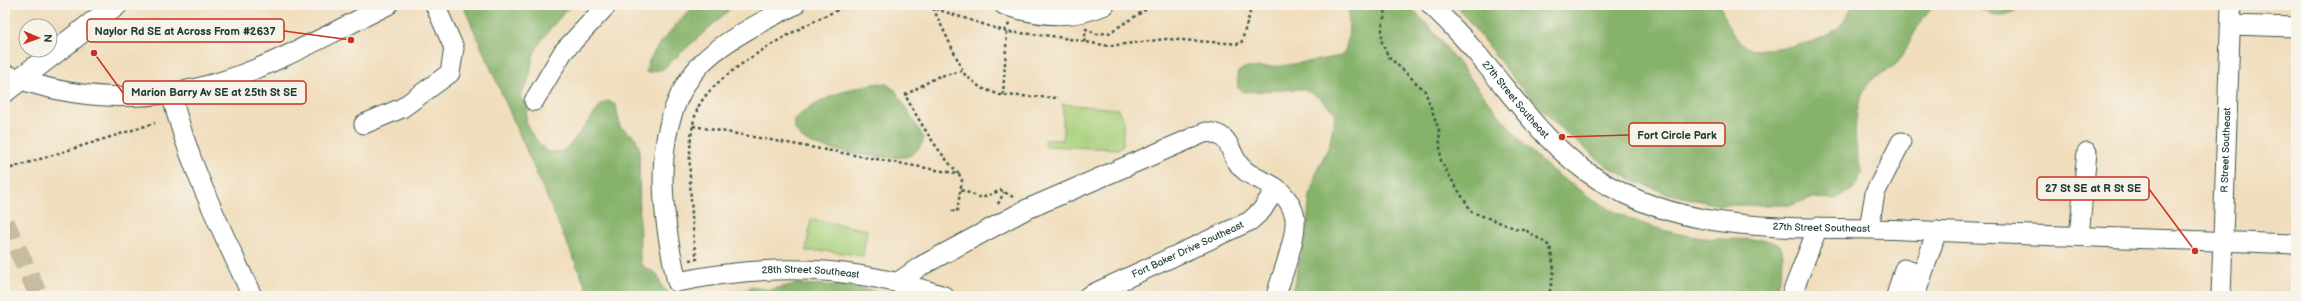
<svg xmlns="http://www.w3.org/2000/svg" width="2301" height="301" font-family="'Balsamiq Sans',sans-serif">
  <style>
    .green { fill: #a8d07a; stroke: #648657 }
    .forest { fill: #86b26a; stroke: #52784f }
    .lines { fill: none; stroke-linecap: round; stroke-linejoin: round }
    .minor-tunnel { stroke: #c6bda1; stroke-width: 19; stroke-dasharray: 19 10; stroke-linecap: butt }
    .minor-casing { stroke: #3e5548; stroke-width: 21 }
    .major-casing { stroke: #3e5548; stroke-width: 24 }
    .path { stroke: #3e5548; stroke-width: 2.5; stroke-dasharray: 3 3; stroke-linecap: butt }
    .minor { stroke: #fff; stroke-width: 19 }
    .major { stroke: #fff; stroke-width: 22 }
    .labels { text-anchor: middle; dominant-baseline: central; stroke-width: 3; stroke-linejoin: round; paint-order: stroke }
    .street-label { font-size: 10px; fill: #1f3d34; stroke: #f7f3e8 }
    .leader { fill: none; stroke: #c8321e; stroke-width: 1.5 }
    .callout-dot { fill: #c8321e; stroke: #f7f3e8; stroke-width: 1.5 }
    .callout { fill: #f7f3e8; stroke: #c8321e; stroke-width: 1.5 }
    .callout-label { font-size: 11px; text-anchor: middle; font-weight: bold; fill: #1f3d34 }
  </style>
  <rect width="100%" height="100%" fill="#f7f3e8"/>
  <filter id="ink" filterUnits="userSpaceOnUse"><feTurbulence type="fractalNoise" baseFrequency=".025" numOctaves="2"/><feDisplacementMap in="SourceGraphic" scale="8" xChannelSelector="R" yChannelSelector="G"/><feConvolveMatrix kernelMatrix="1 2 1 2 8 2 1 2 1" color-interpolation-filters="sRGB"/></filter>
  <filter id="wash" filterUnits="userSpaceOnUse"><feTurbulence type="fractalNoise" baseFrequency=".012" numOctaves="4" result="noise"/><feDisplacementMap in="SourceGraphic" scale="16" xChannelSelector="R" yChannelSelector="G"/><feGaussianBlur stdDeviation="0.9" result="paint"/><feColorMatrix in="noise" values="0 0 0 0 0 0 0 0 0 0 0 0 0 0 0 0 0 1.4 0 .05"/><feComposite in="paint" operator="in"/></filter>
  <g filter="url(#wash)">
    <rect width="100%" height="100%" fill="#f0ddbc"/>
    <path class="green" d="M1063,104l55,5 5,10v26l-5,4 -73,-3v-6h18z
      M811,219l56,11 -4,26 -35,-5h-22z"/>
    <path class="forest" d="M463,5h109c-12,12 -32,33 -38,49 -5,15 -2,28 -14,41l1,4 9,7c-12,16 6,34 17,46h13l10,-7 32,-41 6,-3 8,4 4,22 15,10 4,10 1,115 4,5 13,7 5,13 11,9h-83z
      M695,5h36l-3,6 -65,58 -15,4 -2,-1c0,-19 36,-53 49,-67z
      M1349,5c11,0 47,-3 55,0 14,6 34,33 44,45 25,31 48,63 74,92 23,26 52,45 81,63 31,19 82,34 118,34 12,1 51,-2 59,7 8,11 -2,39 -7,50h-482l15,-61 4,-40 7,-25 12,-24 7,-33 -19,-17 -15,-7 -57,3 -7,-4 -1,-15 7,-5 38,-2 60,-10c9,-13 6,-36 7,-51z
      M1456,5h264c6,18 14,37 32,45 27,-2 68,-4 88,-24 6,-6 9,-14 13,-21h83c-20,18 -22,32 -35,53 -7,11 -22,15 -31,24 -18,18 -18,69 -7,90l-10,17 -18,10 -24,-1 -19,7h-74l-52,-12 -32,-12 -27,-15 -45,-36 -41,-42z
      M1974,5h42v5c-12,9 -31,5 -42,-5z
      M880,83l6,1 9,6 29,48c-2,7 -7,14 -15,18 -16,6 -86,-6 -101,-14 -8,-5 -16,-12 -14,-22 23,-21 56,-33 86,-37z
      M795,284l54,2 45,10h-192l41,-5 9,-4 18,3z"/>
  </g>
  <g filter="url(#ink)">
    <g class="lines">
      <path class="minor-tunnel" d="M5,222l34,74"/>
      <g class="minor-casing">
        <g id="minor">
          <path id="s1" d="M795,5c-27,13 -73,37 -93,58 -54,57 -41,149 -25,219 95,-19 174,-17 267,14"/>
          <path d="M1004,5c33,11 68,15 101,0"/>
          <path id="s2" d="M1431,5c22,21 42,43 61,67 33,40 62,80 107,108 94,58 201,45 306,50 130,6 261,9 391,14"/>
          <path d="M2231,25l65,2"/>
          <path d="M5,74c68,27 144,30 214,8 57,-17 115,-51 169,-77"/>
          <path d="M171,93c18,73 50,135 81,203"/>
          <path d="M534,101l29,-49 44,-47"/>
          <path d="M364,124l38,-16 48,-35 4,-25 -19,-43"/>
          <path d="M1869,228l6,-35 26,-51"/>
          <path d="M2079,236l8,-84"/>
          <path d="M898,282l23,-16 104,-56 181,-78c28,2 21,21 36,36 11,11 23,12 34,20 9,6 18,20 19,31 2,19 -14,58 -19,77"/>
          <path id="s3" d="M1088,296l162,-75 12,-11 14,-22"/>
          <path d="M1791,296l27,-69"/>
          <path d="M1896,296l8,-27 18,6"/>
          <path d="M1915,296l22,-65"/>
          <path id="s4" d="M2221,296l10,-291"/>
        </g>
      </g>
      <g class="major-casing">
        <path id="major" d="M5,91l111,-86"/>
      </g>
      <path class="path" d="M924,5l83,27 45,4 57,10 57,-7 75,5 11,-39
        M1387,5l-5,22v17l7,13 36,34 14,39 2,31 7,13 24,38 45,17h7l26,17 4,23 -5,27
        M933,8l32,67 16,13 19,7 59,3
        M1004,31l6,-8
        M1084,42l2,-13 11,5 12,-1 44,-28
        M1003,95l4,-63
        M693,126l266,48 3,6 -5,32 -8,-2
        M5,170l150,-47
        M959,174c-23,-24 -38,-50 -54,-79l32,-18 25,-6
        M961,190l21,8 19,-8 12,7
        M998,204l6,-12
        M689,260l8,-1 -3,-16c-2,-38 -10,-98 3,-133 13,-37 116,-91 153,-105"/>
      <use href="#minor" class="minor"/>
      <use href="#major" class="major"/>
    </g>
  </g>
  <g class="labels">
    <g class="street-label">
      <text stroke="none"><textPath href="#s2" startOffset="127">27th Street Southeast</textPath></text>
      <text stroke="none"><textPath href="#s4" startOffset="146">R Street Southeast</textPath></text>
      <text stroke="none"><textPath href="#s2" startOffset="474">27th Street Southeast</textPath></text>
      <text stroke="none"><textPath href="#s3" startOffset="110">Fort Baker Drive Southeast</textPath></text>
      <text stroke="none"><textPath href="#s1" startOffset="474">28th Street Southeast</textPath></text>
    </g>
  </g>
  <path class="leader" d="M351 40L284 31M94 53L123 93M1562 137L1629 135M2195 251L2149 189"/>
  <g class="callout-dot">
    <circle cx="351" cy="40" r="4"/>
    <circle cx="94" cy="53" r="4"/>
    <circle cx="1562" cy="137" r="4"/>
    <circle cx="2195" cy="251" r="4"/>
  </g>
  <g class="callout">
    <rect x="87" y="19" width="197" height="23" rx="4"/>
    <rect x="123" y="81" width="183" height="23" rx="4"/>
    <rect x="1629" y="123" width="96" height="23" rx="4"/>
    <rect x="2037" y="177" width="112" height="23" rx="4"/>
  </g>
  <g class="callout-label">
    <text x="185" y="35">Naylor Rd SE at Across From #2637</text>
    <text x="214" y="96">Marion Barry Av SE at 25th St SE</text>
    <text x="1677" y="139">Fort Circle Park</text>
    <text x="2093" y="192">27 St SE at R St SE</text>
  </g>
  <rect width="2301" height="301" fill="none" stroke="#f7f3e8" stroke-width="20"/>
  <g transform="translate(38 38) rotate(92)"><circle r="19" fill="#f7f3e8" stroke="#a1aaa0"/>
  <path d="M0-3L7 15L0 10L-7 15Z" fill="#c8321e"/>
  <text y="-6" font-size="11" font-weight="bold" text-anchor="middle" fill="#1f3d34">N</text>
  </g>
</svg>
